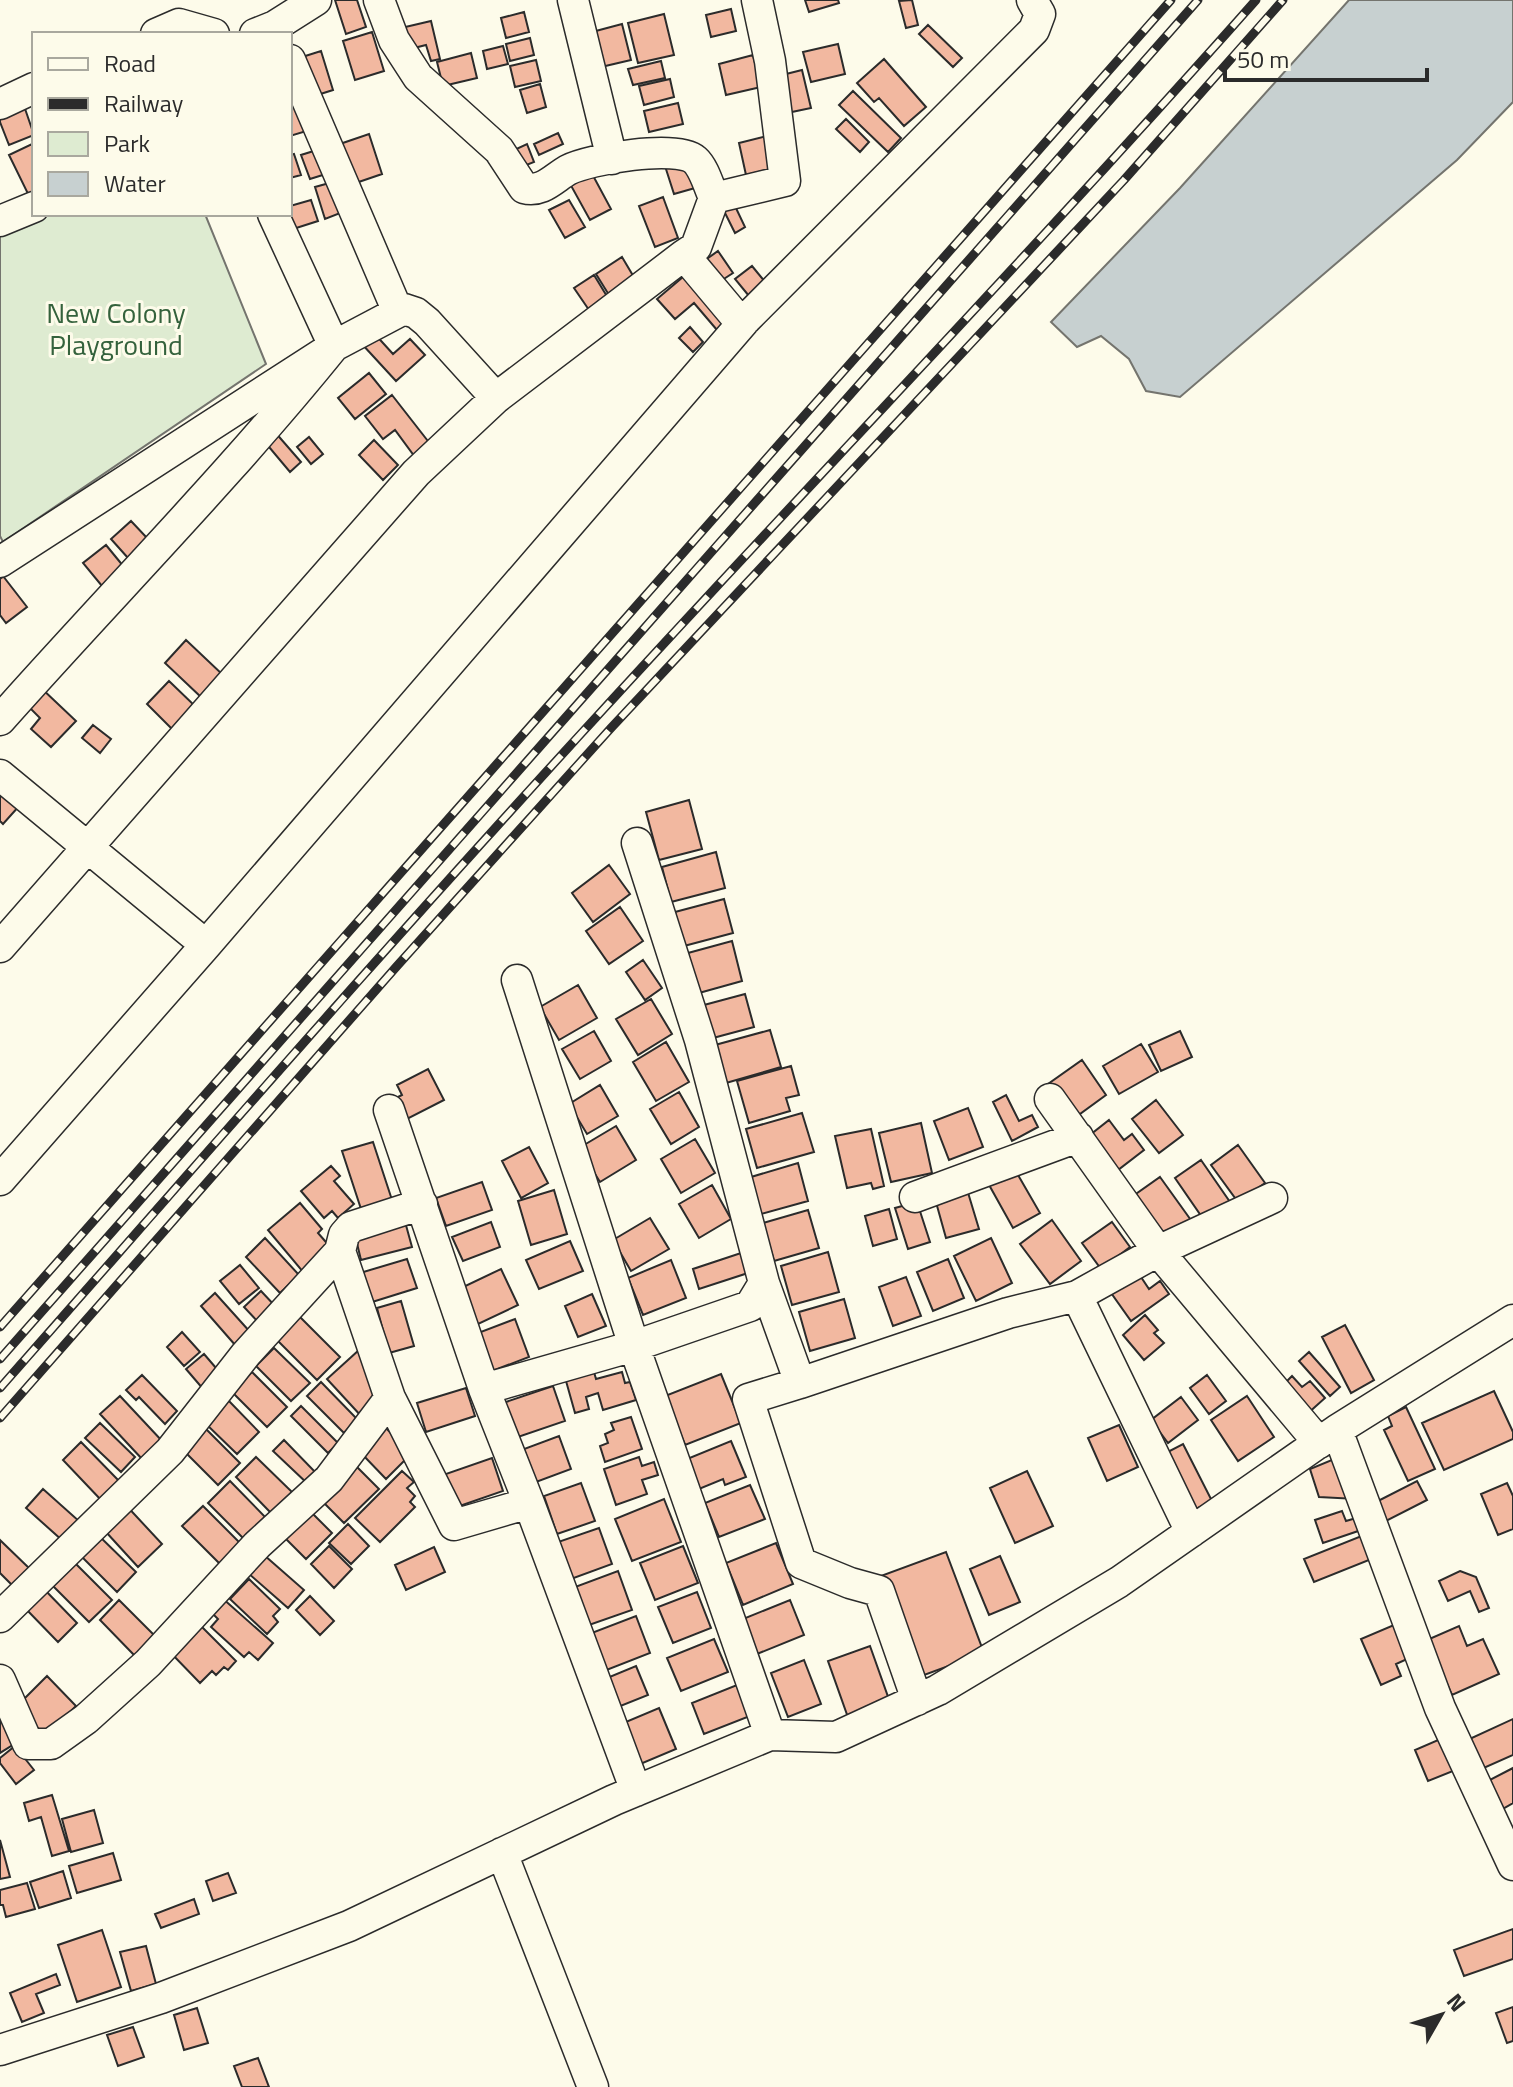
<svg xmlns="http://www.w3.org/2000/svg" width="1513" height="2087" font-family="'Titillium Web',sans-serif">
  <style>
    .green { fill: #deebd1; stroke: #74746e; stroke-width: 2 }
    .water { fill: #c7d0d0; stroke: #74746e; stroke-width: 2 }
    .building { fill: #f2b8a0; stroke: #2b2b2b; stroke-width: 2 }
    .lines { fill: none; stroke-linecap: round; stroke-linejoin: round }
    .minor-casing { stroke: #2b2b2b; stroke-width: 33 }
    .minor { stroke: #fdfbea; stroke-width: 30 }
    .rail-casing { stroke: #2b2b2b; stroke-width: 9 }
    .rail { stroke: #fdfbea; stroke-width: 6; stroke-dasharray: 18; stroke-linecap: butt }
    .labels { text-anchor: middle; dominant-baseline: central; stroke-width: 6; stroke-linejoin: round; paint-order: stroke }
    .park-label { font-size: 28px; fill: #34623c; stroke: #fdfbea }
  </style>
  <rect width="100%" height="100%" fill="#fdfbea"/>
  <path class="green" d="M34,214h171l61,150 -263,178 -3,-6v-309z"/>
  <path class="water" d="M1349,0h164v102l-56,58 -277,237 -34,-6 -17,-32 -28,-23 -24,11 -26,-25 129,-134z"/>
  <path class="building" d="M335,0h22l9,27 -20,7z
    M805,0h33l1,3 -30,9z
    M912,0l6,25 -12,3 -7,-27z
    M731,9l5,22 -25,6 -5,-22z
    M524,12l5,20 -23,6 -5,-20z
    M664,14l10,41 -36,8 -10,-40z
    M431,21l9,38 -9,2 -5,-16 -20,5 -5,-22z
    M622,24l9,36 -30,7 -9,-35z
    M928,25l34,33 -9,9 -34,-33z
    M372,32l12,39 -29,9 -12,-39z
    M530,38l4,17 -24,6 -4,-17z
    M838,44l7,30 -34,8 -8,-30z
    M503,46l5,18 -21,5 -4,-18z
    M321,51l12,39 -22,7 -12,-39z
    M471,53l6,25 -34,8 -6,-24z
    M753,55l8,32 -35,8 -7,-31z
    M884,59l42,48 -22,19 -25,-28 -5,4 -17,-19z
    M536,60l5,21 -26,6 -5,-21z
    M661,61l4,17 -32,7 -5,-16z
    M802,70l9,38 -24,5 -9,-37z
    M670,79l4,18 -30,8 -5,-19z
    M540,84l6,23 -19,6 -7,-23z
    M853,91l48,47 -13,14 -49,-47z
    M290,95l20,35 -20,6z
    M22,100l12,35 -25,10 -9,-23v-14z
    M678,103l5,21 -34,8 -5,-21z
    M846,119l23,23 -9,10 -24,-23z
    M558,133l5,11 -24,11 -5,-11z
    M369,134l13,40 -32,11 -13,-40z
    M767,136l7,32 -28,7 -7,-32z
    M32,144l2,57 -2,1 -23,-47z
    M527,144l7,18 -15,6 -7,-17z
    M320,149l9,24 -19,6 -9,-24z
    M294,154l7,21 -11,3v-23z
    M686,160l9,28 -21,6 -9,-28z
    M590,170l21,39 -21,11 -21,-38z
    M333,182l10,30 -18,7 -10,-32z
    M663,197l15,41 -23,9 -16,-41z
    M311,200l7,21 -28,9 -5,-16h5v-8z
    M569,200l16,27 -20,11 -16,-28z
    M735,206l10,21 -10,6 -11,-22z
    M718,251l15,22 -17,11 -15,-21z
    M622,257l13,22 -26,16 -13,-21z
    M752,266l14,17 -17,13 -14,-17z
    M690,271l41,47 -14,12 -23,-27 -19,16 -18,-20z
    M594,275l14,23 -19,12 -15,-22z
    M690,327l13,15 -10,10 -14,-14z
    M373,332l20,22 17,-15 15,16 -29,26 -35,-38z
    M369,373l17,21 -31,25 -17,-21z
    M392,395l39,50 -16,12 -20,-27 -12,9 -18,-23z
    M274,431l27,31 -11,10 -26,-31z
    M309,437l14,17 -12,10 -14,-17z
    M374,440l24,25 -15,15 -24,-25z
    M131,521l17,18 -20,19 -17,-19z
    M106,545l18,22 -22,19 -19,-23z
    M3,576l24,31 -21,16 -6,-8v-36z
    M186,640l37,35 -21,23 -37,-35z
    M169,681l27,26 -22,24 -27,-27z
    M39,686l37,35 -25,26 -20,-18 9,-11 -16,-16z
    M93,725l18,14 -11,14 -18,-15z
    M0,786l20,19 -17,19 -3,-3z
    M689,800l13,49 -43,11 -13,-48z
    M716,852l9,36 -54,14 -9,-35z
    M609,865l21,29 -37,28 -21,-29z
    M724,899l9,34 -49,13 -9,-34z
    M620,907l23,34 -34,23 -23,-33z
    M732,941l10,40 -43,12 -11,-40z
    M643,960l19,28 -17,12 -19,-28z
    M578,985l19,33 -38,22 -19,-33z
    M745,994l9,33 -41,11 -9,-33z
    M651,999l21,35 -34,21 -22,-36z
    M770,1030l11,37 -55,16 -11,-38z
    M594,1031l17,30 -31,18 -18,-30z
    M1180,1031l12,26 -31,14 -12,-26z
    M666,1042l23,40 -33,19 -23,-39z
    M1141,1044l17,28 -39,22 -16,-28z
    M1082,1060l24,35 -33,24 -25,-35z
    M791,1066l8,29 -13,3 4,13 -41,12 -12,-42z
    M428,1069l16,31 -39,20 -11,-21 8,-4 -5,-10z
    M600,1085l18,31 -31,18 -18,-30z
    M679,1092l20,35 -28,17 -21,-35z
    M1006,1095l13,26 13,-6 6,12 -26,14 -19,-39z
    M1156,1100l27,35 -24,18 -27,-34z
    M968,1108l15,39 -34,13 -15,-39z
    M802,1113l12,39 -57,16 -11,-39z
    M1109,1120l15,20 8,-6 12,16 -26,20 -28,-35z
    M921,1123l11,50 -41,9 -12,-49z
    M616,1126l20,34 -36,22 -21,-34z
    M871,1129l13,57 -11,3 -2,-6 -24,5 -12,-52z
    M695,1139l20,34 -34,20 -20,-34z
    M373,1142l20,61 -31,9 -20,-61z
    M1238,1145l27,38 -27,19 -27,-37z
    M529,1147l19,36 -27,15 -19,-37z
    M1201,1160l29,42 -26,18 -29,-42z
    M798,1163l10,38 -47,13 -10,-37z
    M331,1166l9,10 -6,5 20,23 -16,14 -6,-7 -8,7 -23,-27z
    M1014,1168l26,45 -27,15 -25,-45z
    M1160,1177l33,46 -27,19 -33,-46z
    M482,1182l10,28 -46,16 -10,-28z
    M712,1185l19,34 -32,19 -20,-34z
    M966,1186l13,43 -33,9 -12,-43z
    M554,1190l13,44 -36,11 -13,-44z
    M917,1202l13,40 -22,7 -13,-41z
    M300,1203l22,26 -4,4 14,16 -28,24 -36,-43z
    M889,1209l8,30 -24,7 -8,-30z
    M808,1210l11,38 -45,13 -11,-38z
    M404,1218l8,29 -51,13 -7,-29z
    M650,1218l19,31 -38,22 -18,-31z
    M1052,1220l29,41 -31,23 -30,-40z
    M491,1222l9,25 -37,14 -11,-24z
    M1112,1222l18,25 -29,22 -19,-26z
    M265,1238l34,37 -19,18 -34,-36z
    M991,1238l21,45 -36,18 -22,-45z
    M570,1241l13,30 -44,18 -13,-29z
    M744,1252l7,20 -52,17 -6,-20z
    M828,1252l11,40 -47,13 -11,-39z
    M407,1259l10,29 -48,15 -9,-30z
    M948,1259l16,39 -31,13 -16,-39z
    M671,1260l15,38 -43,17 -15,-37z
    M240,1265l19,23 -20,16 -19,-23z
    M501,1269l17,36 -42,20 -17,-36z
    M1137,1271l12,18 11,-8 9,13 -38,27 -22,-31z
    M906,1277l15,39 -28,10 -14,-39z
    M261,1291l15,16 -17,16 -15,-16z
    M215,1293l36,40 -15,13 -35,-40z
    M592,1294l14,32 -28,11 -13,-31z
    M844,1299l11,39 -45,13 -11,-39z
    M401,1301l13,45 -25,7 -12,-45z
    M296,1313l44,44 -23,23 -44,-44z
    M1145,1315l13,15 -4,3 10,10 -20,17 -21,-25z
    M515,1319l14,38 -37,14 -14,-38z
    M1345,1325l29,55 -23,13 -29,-56z
    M182,1332l18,20 -16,14 -17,-19z
    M274,1348l36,35 -19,18 -35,-35z
    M359,1350l19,44 -15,24 -36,-39z
    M1309,1352l31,35 -10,9 -31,-35z
    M204,1354l18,21 -18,15 -18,-21z
    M252,1372l35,35 -20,20 -35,-35z
    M594,1372l2,7 26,-7 3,11 5,-1 6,18 -33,10 -5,-17 -12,4 3,12 -14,4 -9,-32z
    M721,1374l20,49 -56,22 -20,-49z
    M142,1375l35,36 -12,13 -26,-27 -3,3 -10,-10z
    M1207,1375l19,26 -17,13 -19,-26z
    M1292,1376l10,11 8,-6 15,17 -19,17 -24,-29z
    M321,1382l36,37 -13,14 -37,-37z
    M553,1386l12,35 -50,17 -12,-35z
    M466,1388l9,28 -49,16 -9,-29z
    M1494,1391l19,41v7l-69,31 -22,-47z
    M120,1396l43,46 -20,18 -43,-46z
    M1247,1396l27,41 -36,24 -27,-41z
    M1181,1397l17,23 -30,23 -17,-23z
    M228,1400l31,32 -22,22 -32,-31z
    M301,1406l37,37 -10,10 -37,-37z
    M1406,1407l29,62 -27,12 -24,-51 8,-4 -4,-10z
    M631,1417l11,32 -37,13 -5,-16 8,-3 -3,-9 9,-4 -3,-7z
    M100,1423l35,34 -14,15 -36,-34z
    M1119,1425l19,42 -31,14 -19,-43z
    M204,1427l36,36 -22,22 -36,-36z
    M386,1428l25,26 -25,25 -25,-26z
    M559,1436l12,33 -35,13 -12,-33z
    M284,1440l34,35 -9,10 -36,-34z
    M731,1441l15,36 -21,8 -2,-6 -24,10 -12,-30z
    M81,1442l40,41 -19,18 -39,-41z
    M1183,1444l29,57 -22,11 -30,-56z
    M256,1457l36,35 -21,21 -35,-36z
    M639,1457l3,9 12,-4 4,13 -16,5 5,14 -31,11 -12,-36z
    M1339,1457l17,42 -37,-2 -9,-28z
    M492,1458l11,33 -52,18 -11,-33z
    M354,1464l25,25 -35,34 -24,-24z
    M402,1471l12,11 -7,6 8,8 -5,6 5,5 -35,35 -25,-24z
    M1027,1471l26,55 -38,17 -25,-55z
    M230,1481l38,39 -21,22 -39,-39z
    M1417,1481l10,19 -41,21 -10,-19z
    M581,1483l14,38 -38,13 -13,-38z
    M1507,1483l6,13v33l-15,6 -17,-41z
    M750,1485l15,34 -46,18 -14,-34z
    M43,1489l37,33 -17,19 -37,-33z
    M664,1499l17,43 -49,19 -17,-42z
    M123,1502l39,42 -24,23 -32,-35z
    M203,1506l37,37 -20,21 -38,-38z
    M1342,1511l4,10 17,-5 4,12 -44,15 -8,-23z
    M311,1512l21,21 -26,26 -21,-21z
    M348,1524l21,22 -18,18 -22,-21z
    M599,1528l13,36 -41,15 -13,-37z
    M95,1532l41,40 -19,20 -41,-41z
    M1369,1533l10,23 -65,26 -10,-23z
    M0,1540l30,29 -17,17 -13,-13z
    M776,1543l17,41 -50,21 -17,-42z
    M329,1546l23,23 -18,19 -23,-24z
    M683,1546l15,37 -43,17 -15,-37z
    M434,1547l11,25 -39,18 -11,-25z
    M946,1552l38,101 -68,25 -38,-101z
    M264,1555l40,35 -16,18 -40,-35z
    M1000,1556l20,46 -31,13 -19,-46z
    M73,1561l39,39 -23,22 -39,-39z
    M618,1571l14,39 -43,15 -14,-38z
    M1460,1571l16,6 13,31 -10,4 -9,-21 -22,10 -9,-20z
    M249,1579l31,30 -7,7 5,6 -11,12 -37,-35z
    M43,1588l34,35 -19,19 -34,-35z
    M697,1592l14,36 -38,15 -15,-36z
    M310,1596l24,25 -14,14 -24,-25z
    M221,1597l52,46 -15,17 -9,-8 -5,5 -33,-30 7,-8 -9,-9z
    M119,1600l36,36 -20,20 -35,-36z
    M790,1600l14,35 -52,21 -14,-35z
    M636,1616l14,37 -46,18 -15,-37z
    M196,1621l40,40 -8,9 -4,-3 -8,8 -4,-4 -12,12 -32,-33z
    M1401,1622l15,33 -20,9 5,12 -20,9 -20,-46z
    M1459,1626l8,20 16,-7 16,35 -47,21 -25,-55z
    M714,1639l14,33 -47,19 -14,-33z
    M870,1646l22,62 -42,15 -22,-62z
    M804,1660l17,44 -33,13 -17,-44z
    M636,1666l12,29 -30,12 -11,-29z
    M47,1676l29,30 -30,30 -30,-29z
    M737,1685l13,31 -46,18 -12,-31z
    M659,1708l17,41 -38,16 -17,-41z
    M0,1712l19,29 -19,12z
    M1513,1719v36l-36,16 -14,-29z
    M1445,1737l13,32 -30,12 -13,-31z
    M15,1746l19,24 -18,14 -16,-21v-5z
    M1513,1768v35l-14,8 -15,-28z
    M52,1795l17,56 -17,5 -11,-39 -12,4 -5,-18z
    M94,1810l9,33 -32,9 -9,-33z
    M0,1840l10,37 -10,2z
    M113,1853l8,27 -44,13 -8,-27z
    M63,1871l8,27 -32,10 -9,-26z
    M228,1873l8,20 -23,8 -7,-20z
    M27,1883l8,26 -29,8 -3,-12h-3v-15z
    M194,1899l5,15 -38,14 -6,-14z
    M1513,1929v30l-49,17 -10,-26z
    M102,1930l19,57 -44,15 -19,-57z
    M146,1946l10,38 -25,7 -11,-39z
    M56,1974l4,11 -24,9 8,19 -22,9 -12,-29z
    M1513,2007v34l-6,2 -11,-30z
    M197,2008l11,35 -24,7 -10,-35z
    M133,2027l11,30 -26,9 -11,-31z
    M258,2058l11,29h-27l-8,-21z"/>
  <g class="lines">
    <g class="minor-casing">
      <path id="minor" d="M379,0l15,40 24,37 81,73 25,38c18,5 30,-10 44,-18 21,-11 109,-26 127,-10 9,8 14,27 19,38
        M573,0l39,159
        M156,34l23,-10 35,10
        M255,34l20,-8 41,-26
        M290,60l108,252
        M0,104l34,-16
        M0,221l34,-14
        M684,255l12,-8 18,-49 71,-17 -15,-120 -13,-61
        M0,562l334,-216 70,-37 12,4 11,9 69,76
        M0,720c111,-125 229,-244 334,-374l-61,-132
        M0,775l206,170
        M637,843l63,197 64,243 -14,23 -116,40 136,389
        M0,947l416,-474 80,-75 188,-143 52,62 10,2
        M1050,1099l108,152 161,192
        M389,1110l95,279 150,-43 -117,-366
        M0,1180l206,-235 540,-626 288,-289 6,-16 -8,-14
        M915,1197l163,-60
        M422,1204l-71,23 -7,8 -4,16 50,147 64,127 75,-22
        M764,1283l36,100 208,-70 69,-17 81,-45 114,-53
        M1077,1296l114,236
        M800,1383l-52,16 53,164 49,20 29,8 38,109
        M484,1389l45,114 107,288
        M1337,1430l103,278 73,157
        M0,1617l170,-166 76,-97 94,-103
        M0,1680l28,64h23l35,-25 62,-56 109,-118 72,-66 61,-81
        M502,1853l91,234
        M0,2050l161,-52 188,-72 265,-126 156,-65 66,2 102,-47 181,-108 218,-152 176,-110"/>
    </g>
    <use href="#minor" class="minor"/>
    <g class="rail-casing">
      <path id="rail" d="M0,1327l1171,-1327
        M0,1359l1198,-1359
        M0,1388c199,-226 396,-453 600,-675 218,-238 442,-471 656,-713
        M0,1418l397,-452 214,-238 513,-548 159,-180"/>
    </g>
    <use href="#rail" class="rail"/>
  </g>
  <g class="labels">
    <g class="park-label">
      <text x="116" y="312">New Colony<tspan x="116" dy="32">Playground</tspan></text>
    </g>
  </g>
  <rect x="32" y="32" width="260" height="184" fill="#fdfbea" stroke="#a9a89e" stroke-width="2"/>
  <rect x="48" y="58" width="40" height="12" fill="#fdfbea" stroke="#a9a89e" stroke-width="2"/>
  <text x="104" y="72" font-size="24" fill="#2b2b2b">Road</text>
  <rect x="48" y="98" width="40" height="12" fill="#2b2b2b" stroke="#a9a89e" stroke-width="2"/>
  <text x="104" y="112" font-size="24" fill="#2b2b2b">Railway</text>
  <rect x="48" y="132" width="40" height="24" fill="#deebd1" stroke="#a9a89e" stroke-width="2"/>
  <text x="104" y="152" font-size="24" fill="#2b2b2b">Park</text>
  <rect x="48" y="172" width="40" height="24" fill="#c7d0d0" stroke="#a9a89e" stroke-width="2"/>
  <text x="104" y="192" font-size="24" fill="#2b2b2b">Water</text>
  <g transform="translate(1441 2015) rotate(51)" stroke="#fdfbea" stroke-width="6" paint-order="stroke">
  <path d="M0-6L14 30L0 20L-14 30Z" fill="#2b2b2b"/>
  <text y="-12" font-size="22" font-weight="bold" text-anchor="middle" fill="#2b2b2b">N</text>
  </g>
  <path d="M1225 68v12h202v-12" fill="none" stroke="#2b2b2b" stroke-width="4"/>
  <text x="1237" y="68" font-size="24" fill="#2b2b2b" stroke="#fdfbea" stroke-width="6" paint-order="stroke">50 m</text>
</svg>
